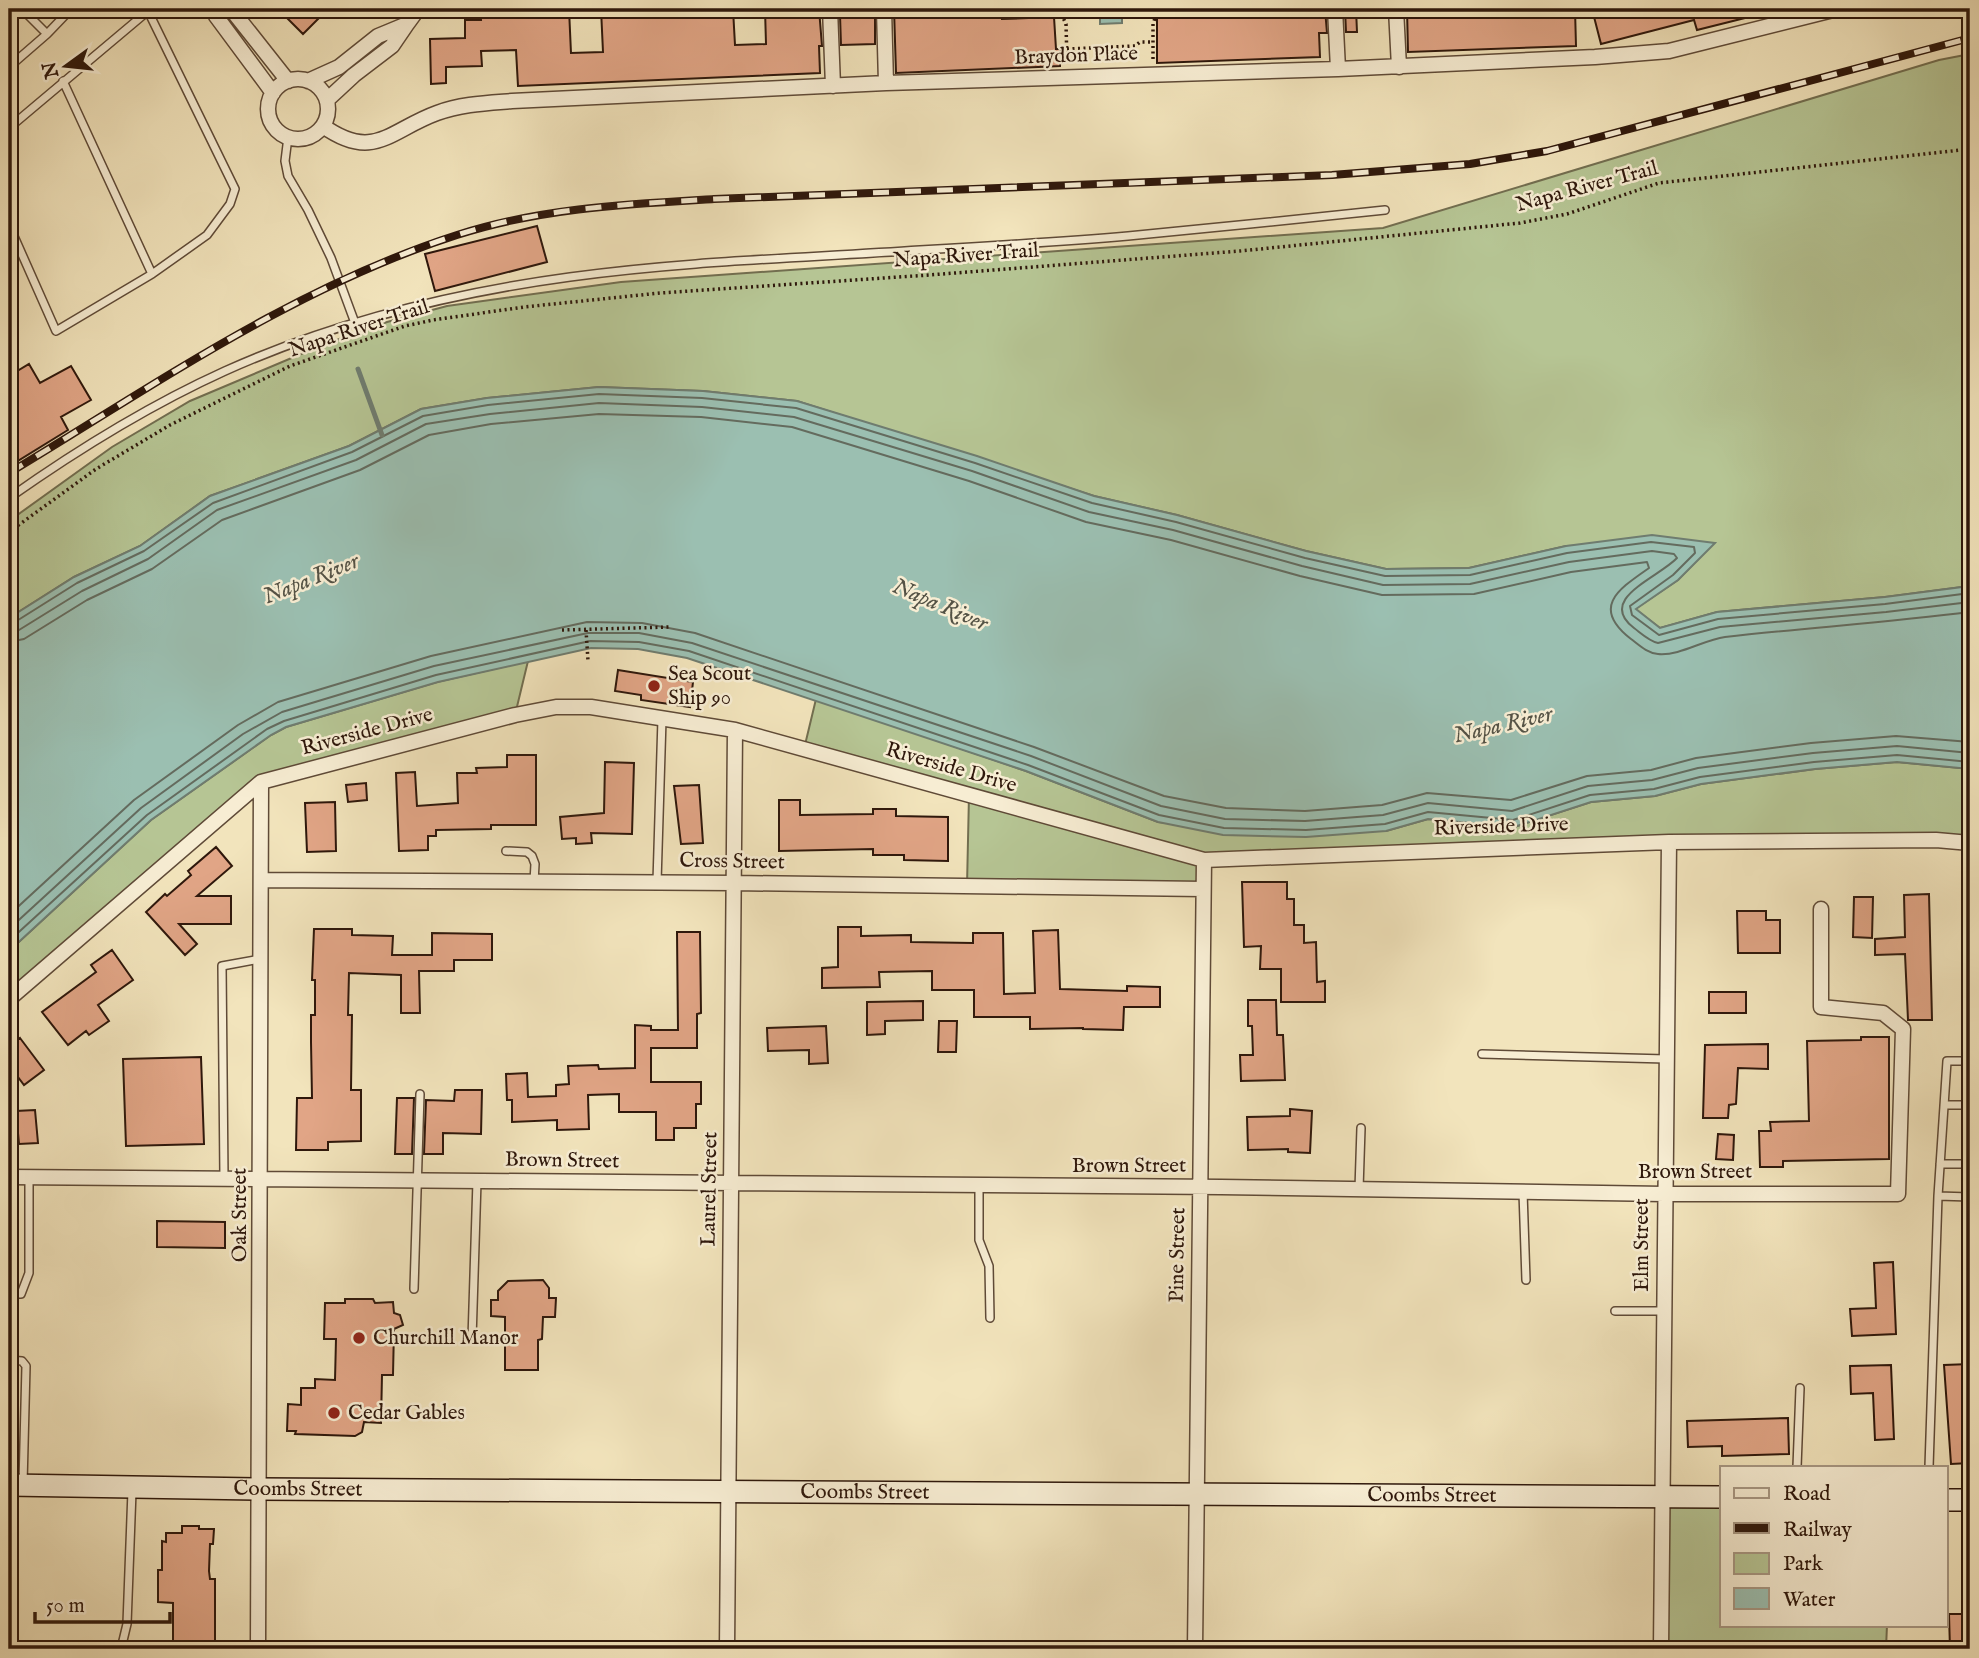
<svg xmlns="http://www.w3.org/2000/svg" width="1979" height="1658" font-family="'IM FELL English',serif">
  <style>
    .green { fill: #b6c594; stroke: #726e50; stroke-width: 2 }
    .water { fill: #9bbfb1; stroke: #6f7c6f; stroke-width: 2 }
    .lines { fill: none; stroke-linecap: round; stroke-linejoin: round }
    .shore { stroke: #646b5e; stroke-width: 2 }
    .stream { stroke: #6f7c6f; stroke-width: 5 }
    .building { fill: #e1a586; stroke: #2e170b; stroke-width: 2 }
    .lane-casing { stroke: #5f4a37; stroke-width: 10 }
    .street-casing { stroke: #5f4a37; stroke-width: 17 }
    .secondary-casing { stroke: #2e170b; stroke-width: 24 }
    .path { stroke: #2e170b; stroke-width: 3.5; stroke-dasharray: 2 3.5; stroke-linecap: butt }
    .lane { stroke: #f7edd3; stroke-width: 7 }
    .street { stroke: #f7edd3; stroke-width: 14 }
    .secondary { stroke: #f7edd3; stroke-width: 21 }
    .rail-casing { stroke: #2e170b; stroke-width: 8 }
    .rail { stroke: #f7edd3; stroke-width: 5; stroke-dasharray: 16; stroke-linecap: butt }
    .poi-dot { fill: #8f2418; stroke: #f7edd3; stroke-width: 2.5 }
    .labels { text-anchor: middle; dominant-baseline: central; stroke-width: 5; stroke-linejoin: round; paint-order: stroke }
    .street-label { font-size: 21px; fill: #2e170b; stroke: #f7edd3 }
    .poi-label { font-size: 21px; fill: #2e170b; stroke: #f7edd3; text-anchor: start }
    .water-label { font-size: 23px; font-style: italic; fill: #545245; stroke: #f7edd3 }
  </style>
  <rect width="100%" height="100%" fill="#f2e4bc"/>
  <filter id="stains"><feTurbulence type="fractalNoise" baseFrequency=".00286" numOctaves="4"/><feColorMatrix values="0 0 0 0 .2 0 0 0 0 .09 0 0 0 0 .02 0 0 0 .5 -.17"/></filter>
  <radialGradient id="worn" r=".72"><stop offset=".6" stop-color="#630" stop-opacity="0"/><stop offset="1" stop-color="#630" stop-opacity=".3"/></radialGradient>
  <path class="green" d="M1970,54v532l-85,11 -168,15 -57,16 -25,-19 43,-29 36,-37 -148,3 -97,22 -83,1 -80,-18 -129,-36 -83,-19 -297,-95 -94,-10 -104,-4 -112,11 -66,11 -72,37 -139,50 -70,50 -66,31 -65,41v-97l103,-74 78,-46 130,-55 67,-24 60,-16 174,-24 762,-54 556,-168z
    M528,661l-13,54 -254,67 -252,217v-48l142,-131 120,-85 15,-8 151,-45z
    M816,699l210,72 132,51 22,2 206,7 42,-12 86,8 77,-25 64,-6 46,-12 114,-15 82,-7 73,7v74l-34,-3 -732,20 -1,29 -236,-3 2,-91 -165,-46z
    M1662,1497h60v128h165l-1,24h-225z"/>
  <path class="water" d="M1100,9h22v14l-22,1z
    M599,387l104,4 94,10 180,55 117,40 83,19 129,36 80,18 83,-1 97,-22 86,-11 63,8 -37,37 -42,29 24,19 57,-16 168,-15 85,-11v183l-73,-7 -82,7 -114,15 -46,12 -64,6 -77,25 -86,-8 -42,12 -80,6 -83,-2 -65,-13 -132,-51 -339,-113 -49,-9 -47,-1 -153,34 -152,45 -15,8 -120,85 -142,131v-333l65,-41 66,-31 70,-50 139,-50 72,-37 66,-11z"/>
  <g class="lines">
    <path class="shore" d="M9,623l6,-1 62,-39 67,-32 69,-48 139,-51 71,-36 65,-11 111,-11 103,4 94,10 179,55 117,40 84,19 129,36 80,18 85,-1 97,-22 84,-11 43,5 1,6 -22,22 -43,31 2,9 27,20 59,-16 167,-15 85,-11
      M9,632l10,-2 63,-39 66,-32 69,-49 139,-50 70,-36 64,-10 109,-11 103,4 92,10 178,54 117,41 84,18 129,36 81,19 87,-1 99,-22 83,-11 22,3 3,4c-19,20 -81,41 -43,70 8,6 15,13 24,15l62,-16 166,-15 84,-10
      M9,642l15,-3 63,-39 65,-31 70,-49 138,-50 69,-35 62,-11 108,-10 102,3 91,10 177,54 117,41 85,18 129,36 82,19 92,-1 97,-22 76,-10 2,6c-30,21 -59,39 -18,71 8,6 16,14 27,15 22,2 45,-14 67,-17 82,-9 164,-15 245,-25
      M9,915l125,-115 104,-75 40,-23 153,-46 156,-34 55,1 53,10 339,114 130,49 62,12 79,3 77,-6 45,-12 84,7 76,-24 64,-6 45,-12 115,-15 85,-7 74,6
      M9,929l132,-121 102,-74 39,-22 152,-46 154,-33h51l53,10 339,113 130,50 64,13 80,2 78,-6 45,-12 84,8 76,-25 64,-6 46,-12 115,-15 84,-7 73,7
      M9,941l138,-126 120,-86 17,-8 152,-46 154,-34 49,1 50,9 339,114 131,50 65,13 82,2 79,-6 43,-12 85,8 77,-25 64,-6 46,-12 114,-15 83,-7 73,7"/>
    <path class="stream" d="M358,369l24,66"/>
  </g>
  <path class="building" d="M278,9h50l-25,25z
    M480,9h89l2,44 32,-1 -2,-43h132l2,36 31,-1 -1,-35h54l3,37h-3l1,27 -302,13 -2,-36 -35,1 1,15 -36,1v16l-15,1 -1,-45 35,-1v-18h16z
    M894,9h31v8l77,-3v5l52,-2 2,32h4v17l-164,7z
    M1210,9h115l2,24h-8l1,24 -163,6v-50l54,-2z
    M1345,9h11l1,23h-11z
    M1407,9h168l1,37 -168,6z
    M1592,9h168l1,5 -64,16 -3,-10 -93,24z
    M875,14v30l-34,1 -1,-30z
    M537,226l10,36 -112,29 -10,-37z
    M29,364l11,19 31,-17 20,34 -30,17 7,13 -52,32 -7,-12v-74z
    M618,670l75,12 -3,25 -49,-7v-5l-26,-4z
    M507,755h29v70h-45v4l-55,1v6h-8v14l-29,1 -3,-78 19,-1 2,34 41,-3 -1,-30h20l-1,-5 31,-1z
    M605,762l29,1 -2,71 -41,-1 1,10 -16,1v-6l-14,1 -2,-22 44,-4z
    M366,783l1,17 -19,2 -2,-17z
    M699,785l4,58 -22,1 -7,-58z
    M779,800h21v15l73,-1v-5h23v7l52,1v44l-44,-1v-5h-31v-6l-94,2z
    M335,802l1,49 -29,1 -2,-49z
    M216,847l16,19 -35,30h34v28h-52l18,20 -12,11 -39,-43 19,-18 2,2 24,-21 -3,-4z
    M1242,882h45v17h7v26h10v18l12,-1 1,40 8,-1v21h-44v-33h-21l1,-23 -17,1z
    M1929,894l3,126h-24l-3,-66 -30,1v-16l30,-2 -1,-42z
    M1854,897h19l-1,41 -19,-1z
    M1737,911h29v9h14v33h-42z
    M838,927h23v9l50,-1v7l62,1v-10h30l1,61 31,-1 -2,-62 25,-1 2,59 67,2v-5l33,1v20h-36l-1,23 -40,-1v-1l-53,1v-12h-56v-27h-42v-19l-53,1 1,15 -58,1v-20l16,-1z
    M314,929h38v6l41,1 -1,19h40v-22l60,1v26h-38v11h-35l1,42h-19v-38l-52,-2 -1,42h4l-1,75h10v51l-33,1v8h-32l1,-52h15l-1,-56v-27h4v-35h-3z
    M677,932h23l1,81 -4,1v34h-46v34h50v22h-5v24h-22v12h-18v-28h-37v-18l-31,1 1,34 -32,1v-10l-45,2v-22h-5l-1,-26 21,-1 1,24 28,-1v-11l13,-1 -1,-18 30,-1 1,4 36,-1v-43l16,1v4h27z
    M112,950l21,30 -35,25 11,16 -20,14 -3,-4 -18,14 -26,-33 54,-40 -5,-7z
    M1709,992h37v21h-37z
    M1248,1000h28l1,35h6l2,45 -44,1 -1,-26h13l-1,-29h-4z
    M923,1001v19l-38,1v13l-18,1v-33z
    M939,1021h18l-1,31h-18z
    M826,1026l2,37 -19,1v-14l-41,1 -1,-23z
    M1861,1037h28v122l-106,2v6h-23l-1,-36h12l-1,-9 39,-1 -2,-80 54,-1z
    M20,1038l24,32 -20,15 -15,-20v-19z
    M1768,1044v25l-30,-1 -2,36 -7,1 -1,13h-25l2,-73z
    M201,1057l3,87 -78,2 -3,-87z
    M455,1090h27l-1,44 -38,-1v21h-19l2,-54 28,1z
    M397,1098h17l-2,56h-17z
    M1290,1109l22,2 -2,42 -22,-1v-3l-40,1 -1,-33 43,-1z
    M35,1110l3,33 -19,1 -3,-33z
    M1718,1134l16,1 -1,25 -17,-1z
    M157,1221l68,1v26l-68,-1z
    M1893,1262l3,72 -44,2 -2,-27 26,-1 -2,-45z
    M543,1280l6,8v10h7l-1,19h-12l-1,22 -4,1v30h-33v-53l-14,-1v-16h7v-9l10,-10z
    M345,1299h28l2,4 18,-1 1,11 6,2 3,10 -9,4 -1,46h-11l-1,48 -17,-1 -2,10 -7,4 -60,-2 1,-3h-9l1,-27 13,1v-17h14v-9l20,1 1,-41h-12l1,-36h20z
    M1970,1364v99l-19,1 -7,-99z
    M1891,1365l3,74 -19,1 -2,-47 -22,1 -1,-28z
    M1788,1418l1,36 -67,2v-10l-34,1 -1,-26z
    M182,1526h17v3h15l-1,15h-3l-1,27 1,8h5v62h-42v-38l-15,-1v-32h4v-29l4,1v-9h16z
    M1949,1614h17l1,35h-17z"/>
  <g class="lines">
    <g class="lane-casing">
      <path id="lane" d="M47,34l24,-25
        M9,67l38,-33 -25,-25
        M63,81l89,193
        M9,128l139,-117 87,178 -5,15 -23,31 -55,39 -96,57 -47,-106
        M288,137l-3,24 3,15 20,34 23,48 24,65
        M9,498c68,-48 141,-93 216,-127 109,-49 227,-78 345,-94 116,-16 234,-19 350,-27 70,-4 139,-8 208,-14 86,-8 171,-17 257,-26
        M506,851l21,1 5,4 3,8 -1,18
        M657,882l5,-163
        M1482,1054l184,5
        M1944,1105h26
        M1940,1164h30
        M224,1178l-2,-212 38,-7
        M979,1186v54l10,26 1,52
        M1359,1189l2,-61
        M1523,1192l3,88
        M1938,1196l32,1
        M414,1289l6,-195
        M9,1294h12l8,-21v-96
        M1615,1311h48
        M472,1339l5,-158
        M9,1360l13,1 4,5 -3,118
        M1797,1467l3,-79
        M1929,1467l9,-271 9,-135h23
        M121,1649l6,-25 5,-133
        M727,1649h15"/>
    </g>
    <g class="street-casing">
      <path id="street" d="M213,9l3,7 57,77
        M231,9l57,72
        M830,9l3,77
        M884,9l2,74
        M1335,9l3,60
        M1396,9l3,58
        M407,24l11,-15
        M268 109a30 30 0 1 1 60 0a30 30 0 1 1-60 0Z
        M308,81l31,-14 39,-31 29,-12 -15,22 -38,29 -27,25
        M323,126c51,36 67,4 114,-13 24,-9 50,-10 75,-12l374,-18 452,-14 257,-12 74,-6 168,-42
        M261,880l473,3 469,6
        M9,999l252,-217 254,-67 41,-8h35l144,23 469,130 465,-18 267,-2 34,3
        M9,1177l1212,10 443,7h234l5,-165 -20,-16 -62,-6v-98
        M258,1649l3,-867
        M727,1649l8,-919
        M1195,1649l9,-789
        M1661,1649l8,-807"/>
    </g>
    <g class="secondary-casing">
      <g id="secondary">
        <path id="s1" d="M9,1485l249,4 1464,8"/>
        <path d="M1946,1500h24"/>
      </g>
    </g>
    <path class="path" d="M1059,9l7,15 1,37
      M1067,49l68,-3 5,-4h13
      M1153,59v-35l5,-15
      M9,532l87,-63 74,-44 120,-59 115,-40 28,-6 91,-13 136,-14 269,-18 311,-24 280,-28 47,-9 92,-31 311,-34
      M562,630l108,-3
      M586,630l2,31"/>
    <use href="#lane" class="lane"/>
    <use href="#street" class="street"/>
    <use href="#secondary" class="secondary"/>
    <g class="rail-casing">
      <path id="rail" d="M9,473c144,-87 286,-186 448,-238 83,-27 171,-31 257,-36l618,-24 138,-11 77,-13 423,-113"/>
    </g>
    <use href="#rail" class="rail"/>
  </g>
  <g class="poi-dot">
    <circle cx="654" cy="686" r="7"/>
    <circle cx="359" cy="1338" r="7"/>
    <circle cx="334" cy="1413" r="7"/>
  </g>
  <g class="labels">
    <g class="street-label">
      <text transform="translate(1076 56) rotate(-2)">Braydon Place</text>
      <text transform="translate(1587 187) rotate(-15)">Napa River Trail</text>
      <text transform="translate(966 256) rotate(-4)">Napa River Trail</text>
      <text transform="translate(359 329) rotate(-18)">Napa River Trail</text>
      <text transform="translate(367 732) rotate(-15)">Riverside Drive</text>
      <text transform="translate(951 768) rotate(16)">Riverside Drive</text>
      <text transform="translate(1501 827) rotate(-2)">Riverside Drive</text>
      <text transform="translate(732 862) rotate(1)">Cross Street</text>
      <text transform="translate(562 1161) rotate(1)">Brown Street</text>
      <text x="1129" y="1166">Brown Street</text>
      <text x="1695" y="1172">Brown Street</text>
      <text transform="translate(710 1189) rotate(-89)">Laurel Street</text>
      <text transform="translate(240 1215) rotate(-90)">Oak Street</text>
      <text transform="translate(1642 1245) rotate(-90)">Elm Street</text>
      <text transform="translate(1178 1255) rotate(-89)">Pine Street</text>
      <text stroke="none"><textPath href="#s1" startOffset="289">Coombs Street</textPath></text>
      <text stroke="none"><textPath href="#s1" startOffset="856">Coombs Street</textPath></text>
      <text stroke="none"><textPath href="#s1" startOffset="1423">Coombs Street</textPath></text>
    </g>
    <g class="poi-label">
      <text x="668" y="674">Sea Scout<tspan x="668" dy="24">Ship 90</tspan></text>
      <text x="373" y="1338">Churchill Manor</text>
      <text x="348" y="1413">Cedar Gables</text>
    </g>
    <g class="water-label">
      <text transform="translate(311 579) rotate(-22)">Napa River</text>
      <text transform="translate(940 605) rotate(23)">Napa River</text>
      <text transform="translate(1503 725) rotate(-13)">Napa River</text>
    </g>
  </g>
  <rect width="1979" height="1658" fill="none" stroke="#f2e4bc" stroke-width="35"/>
  <rect x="10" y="10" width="1958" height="1637" fill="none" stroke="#2e170b" stroke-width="3.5"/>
  <rect x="18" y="18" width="1944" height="1623" fill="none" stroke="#2e170b" stroke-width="2"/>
  <rect x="1720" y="1466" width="228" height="161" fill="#f7edd3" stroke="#a79783" stroke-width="2"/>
  <rect x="1734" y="1488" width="35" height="10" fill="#f7edd3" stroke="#a79783" stroke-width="2"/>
  <text x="1783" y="1500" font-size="21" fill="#2e170b">Road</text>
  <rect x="1734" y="1523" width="35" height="10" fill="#2e170b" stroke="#a79783" stroke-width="2"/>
  <text x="1783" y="1536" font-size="21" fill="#2e170b">Railway</text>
  <rect x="1734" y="1553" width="35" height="21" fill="#b6c594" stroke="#a79783" stroke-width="2"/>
  <text x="1783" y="1570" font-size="21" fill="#2e170b">Park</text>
  <rect x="1734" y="1588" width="35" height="21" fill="#9bbfb1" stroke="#a79783" stroke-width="2"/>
  <text x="1783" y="1606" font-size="21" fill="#2e170b">Water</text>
  <g transform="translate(66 66) rotate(255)" stroke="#f7edd3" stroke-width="5" paint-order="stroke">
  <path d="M0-5L12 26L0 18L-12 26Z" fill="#2e170b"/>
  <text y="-10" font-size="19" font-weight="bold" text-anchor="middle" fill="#2e170b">N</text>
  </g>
  <path d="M35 1612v10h135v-10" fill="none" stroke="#2e170b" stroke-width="3.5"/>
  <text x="46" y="1612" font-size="21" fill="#2e170b" stroke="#f7edd3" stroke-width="5" paint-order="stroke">50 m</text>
  <rect width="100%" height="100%" filter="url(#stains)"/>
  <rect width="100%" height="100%" fill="url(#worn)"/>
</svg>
